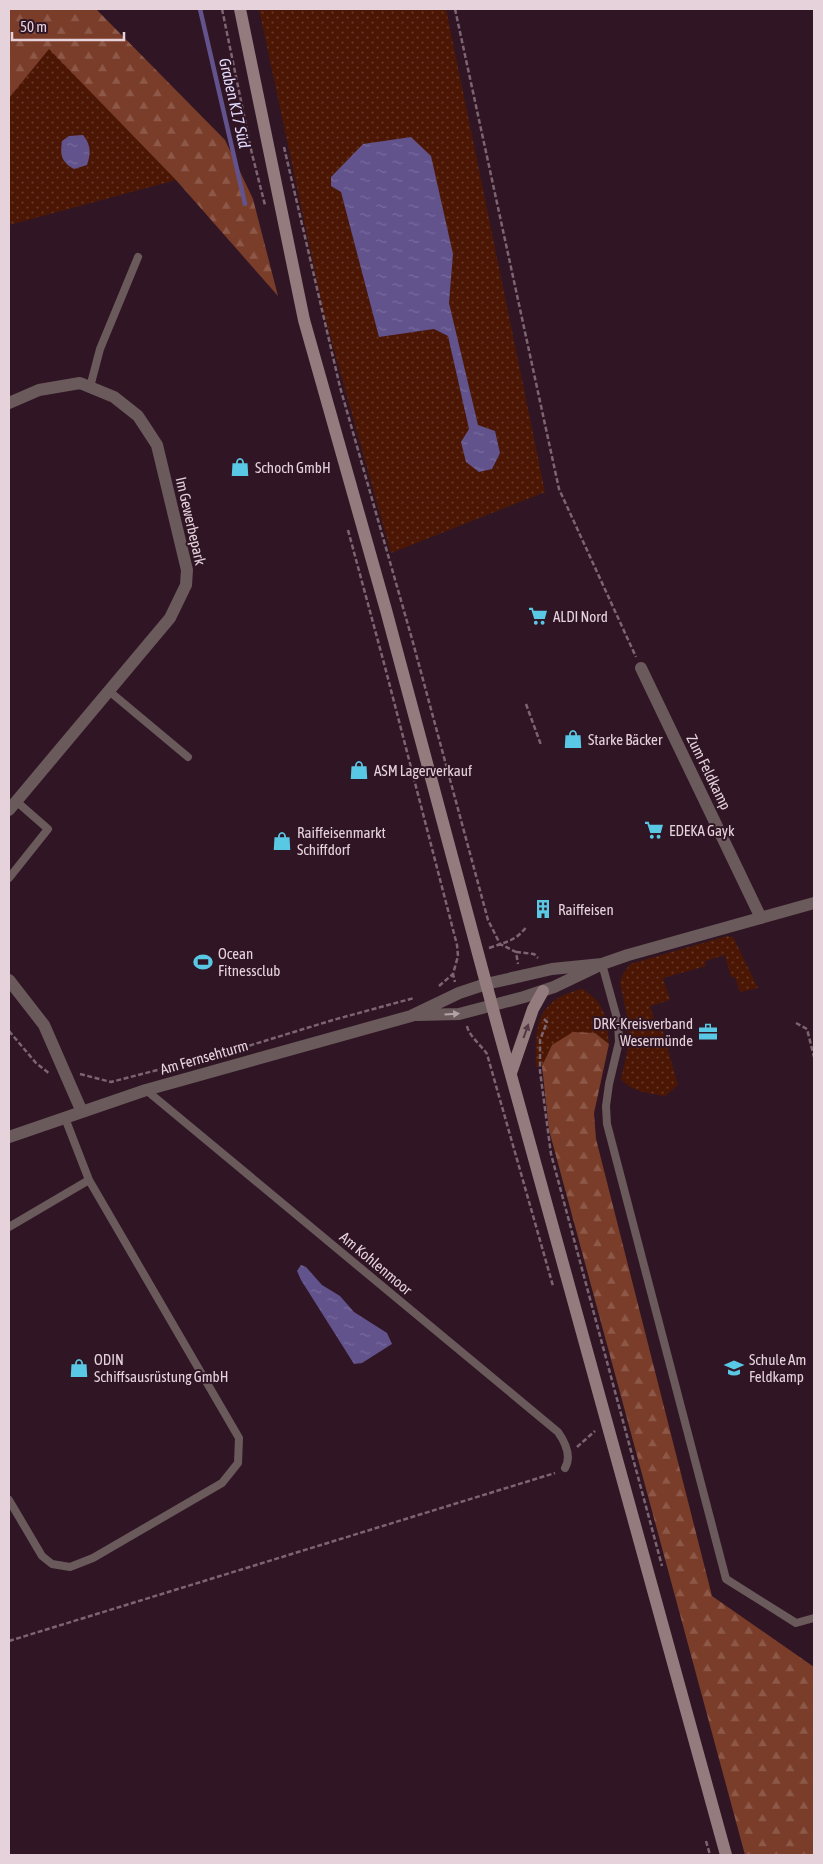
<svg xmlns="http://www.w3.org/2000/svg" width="823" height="1864" font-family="'Asap Condensed',sans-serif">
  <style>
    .grass { fill: url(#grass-dots); fill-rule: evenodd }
    .forest { fill: url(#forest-firs) }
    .water { fill: url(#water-ripples) }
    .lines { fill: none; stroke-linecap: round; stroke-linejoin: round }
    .stream { stroke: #62538c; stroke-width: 4.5 }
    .path { stroke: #7c6571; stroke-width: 2.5; stroke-dasharray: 5 2.5; stroke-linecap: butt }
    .service { stroke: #6a5a5b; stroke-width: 8 }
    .minor { stroke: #6a5a5b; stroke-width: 12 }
    .secondary { stroke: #947b7d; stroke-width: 12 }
    .oneway { fill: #b4a2a8 }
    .oneway2 { fill: #533943 }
    .labels { text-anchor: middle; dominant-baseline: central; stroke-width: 4; stroke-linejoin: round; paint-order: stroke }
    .poi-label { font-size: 15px; fill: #e5d2db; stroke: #301624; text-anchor: start }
    .street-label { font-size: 15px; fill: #e5d2db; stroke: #301624 }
    .water-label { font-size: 16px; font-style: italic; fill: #e2dbfe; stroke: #301624 }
  </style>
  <defs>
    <pattern id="grass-dots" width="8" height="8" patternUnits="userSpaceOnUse" patternTransform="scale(1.25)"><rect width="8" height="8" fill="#4b1704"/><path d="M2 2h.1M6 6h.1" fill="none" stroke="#653828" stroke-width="1.8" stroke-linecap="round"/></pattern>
    <pattern id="forest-firs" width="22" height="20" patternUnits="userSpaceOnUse" patternTransform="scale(1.25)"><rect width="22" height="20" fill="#7a3d29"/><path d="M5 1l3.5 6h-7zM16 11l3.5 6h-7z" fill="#8d5847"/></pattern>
    <pattern id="water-ripples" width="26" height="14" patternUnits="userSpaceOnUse" patternTransform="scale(1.25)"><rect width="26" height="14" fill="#62538c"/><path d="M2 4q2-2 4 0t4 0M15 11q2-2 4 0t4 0" fill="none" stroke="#786b9c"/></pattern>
  </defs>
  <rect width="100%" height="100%" fill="#301624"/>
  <path class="grass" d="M259,9h187l99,483 -154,61 -67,-239zM341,192l112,62 -4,49 29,123 17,5 5,22 -8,16 -23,-40 -21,-93 -14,-7 -55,8z
    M49,48l127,132 -167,45v-127z
    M727,936l6,1 25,51 -18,4 -5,-15h-4l-6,-22 -20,6 1,5 -43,12 7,22 -20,6 5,17 5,-1 18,63 -13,11c-17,-3 -33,-4 -44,-17l7,-31 1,-21 -9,-45 3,-8 7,-10z
    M582,989c24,14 24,29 27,55l-14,-11 -43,12 -10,21 -6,1c-2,-40 1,-68 46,-78z"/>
  <path class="forest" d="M9,9h87l129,131 28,59 25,97 -102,-116 -127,-131 -40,49z
    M573,1032l22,1 14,11 -15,69 2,26 116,457 102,71v188h-69l-196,-725 -7,-64 10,-21z"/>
  <path class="water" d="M83,135c8,10 8,18 4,30l-13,4c-13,-7 -14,-14 -12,-28l7,-5z
    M411,137l20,19 22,98 -4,49 29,122 17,6 5,22 -8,16 -13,3 -13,-10 -5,-20 8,-13 -21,-93 -14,-7 -55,8 -38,-145 -10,-6v-9l32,-33z
    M301,1265l5,2 16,18 18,11 14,16 33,21 5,11 -30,19 -8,1 -53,-84 -4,-9z"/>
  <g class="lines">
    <path class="stream" d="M200,9l45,195"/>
    <path class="path" d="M222,9l30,145 13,51
      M455,9l104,480 77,168
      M284,147l56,240 72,252 76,281 12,24 16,8 2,12
      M348,530l37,137 72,278 1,11 -5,18 2,8
      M526,704l15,41
      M489,948c17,-6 27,-7 38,-22
      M516,952l18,2 4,4
      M439,986l14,-12
      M544,1019l3,3 -7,18v31l11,83 111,412
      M796,1023l11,6 7,28
      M467,1026c2,10 14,19 20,28l66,232
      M9,1031l27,32 14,11
      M235,1050l98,-30 81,-22
      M80,1074l31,8 85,-22
      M577,1447l18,-16
      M9,1641l546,-168
      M706,1841l4,14"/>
    <path class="service" d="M90,387l10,-38 38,-92
      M109,691l79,66
      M9,878l39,-49 -32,-28
      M602,964l16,58 1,20 -10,42 -3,22 1,18 119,455 70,44 18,-5
      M146,1090l412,342c7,10 14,24 7,36
      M9,1227l80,-47
      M9,1500l33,56 10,8 18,3 23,-9 129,-75 16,-20 1,-25 -150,-258 -24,-62"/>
    <path class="minor" d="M9,403l30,-13 41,-7 34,14 24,19 19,29 30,125 -1,15 -16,33 -161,192
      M641,668l120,250
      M9,980l35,45 38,87
      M416,1015l43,-1 65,-17 30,-10 48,-23 26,-9 186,-52
      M9,1137l137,-47 265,-74 48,-23 27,-9 66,-15 50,-5"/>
    <path class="secondary" d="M240,9l64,311 82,290 112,418 228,827
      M511,1073l22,-64 10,-18"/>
  </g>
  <defs><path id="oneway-solid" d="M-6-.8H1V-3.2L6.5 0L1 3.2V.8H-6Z" transform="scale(1.25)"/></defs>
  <use class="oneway" href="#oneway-solid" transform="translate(452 1014) rotate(-3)"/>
  <use class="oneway2" href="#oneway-solid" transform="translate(526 1031) rotate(-70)"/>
  <defs>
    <g id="shop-bare" transform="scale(1.5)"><path d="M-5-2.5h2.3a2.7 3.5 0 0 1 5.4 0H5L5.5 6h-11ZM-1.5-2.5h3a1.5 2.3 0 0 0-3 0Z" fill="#59c8e5" stroke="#301624" stroke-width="2.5" paint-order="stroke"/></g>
    <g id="supermarket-bare" transform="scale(1.5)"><path d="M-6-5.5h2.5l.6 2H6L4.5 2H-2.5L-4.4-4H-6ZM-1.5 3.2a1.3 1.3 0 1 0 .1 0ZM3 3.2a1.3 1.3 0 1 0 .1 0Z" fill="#59c8e5" stroke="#301624" stroke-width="2.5" paint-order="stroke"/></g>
    <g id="building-bare" transform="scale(1.5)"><path d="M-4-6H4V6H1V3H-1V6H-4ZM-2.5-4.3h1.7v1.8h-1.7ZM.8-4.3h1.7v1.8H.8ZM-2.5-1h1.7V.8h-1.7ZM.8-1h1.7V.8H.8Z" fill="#59c8e5" stroke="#301624" stroke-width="2.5" paint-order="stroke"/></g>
    <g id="stadium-bare" transform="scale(1.5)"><path d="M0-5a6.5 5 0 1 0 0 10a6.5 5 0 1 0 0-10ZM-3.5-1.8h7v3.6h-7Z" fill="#59c8e5" stroke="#301624" stroke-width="2.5" paint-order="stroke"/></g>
    <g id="office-bare" transform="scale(1.5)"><path d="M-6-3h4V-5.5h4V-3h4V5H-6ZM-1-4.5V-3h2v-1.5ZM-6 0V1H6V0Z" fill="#59c8e5" stroke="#301624" stroke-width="2.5" paint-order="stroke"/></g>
    <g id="school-bare" transform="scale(1.5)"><path d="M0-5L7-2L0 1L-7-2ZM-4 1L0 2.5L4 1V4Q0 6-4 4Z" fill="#59c8e5" stroke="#301624" stroke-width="2.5" paint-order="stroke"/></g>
  </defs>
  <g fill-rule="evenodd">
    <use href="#shop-bare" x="240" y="467"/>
    <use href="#supermarket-bare" x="538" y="616"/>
    <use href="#shop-bare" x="573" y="739"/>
    <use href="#shop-bare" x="359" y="770"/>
    <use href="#supermarket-bare" x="654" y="830"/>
    <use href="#shop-bare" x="282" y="841"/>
    <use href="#building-bare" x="543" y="909"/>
    <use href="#stadium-bare" x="203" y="962"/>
    <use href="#office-bare" x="708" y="1032"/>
    <use href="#shop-bare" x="79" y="1368"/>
    <use href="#school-bare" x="734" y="1368"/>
  </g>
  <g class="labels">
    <g class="poi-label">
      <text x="255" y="467">Schoch GmbH</text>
      <text x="553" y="616">ALDI Nord</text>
      <text x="588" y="739">Starke Bäcker</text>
      <text x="374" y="770">ASM Lagerverkauf</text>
      <text x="669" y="830">EDEKA Gayk</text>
      <text x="297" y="832">Raiffeisenmarkt<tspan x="297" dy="17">Schiffdorf</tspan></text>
      <text x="558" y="909">Raiffeisen</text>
      <text x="218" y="953">Ocean<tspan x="218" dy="17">Fitnessclub</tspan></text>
      <text x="693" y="1023" text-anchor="end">DRK-Kreisverband<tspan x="693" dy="17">Wesermünde</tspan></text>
      <text x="94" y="1359">ODIN<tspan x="94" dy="17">Schiffsausrüstung GmbH</tspan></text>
      <text x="749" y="1359">Schule Am<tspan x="749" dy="17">Feldkamp</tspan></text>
    </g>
    <g class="street-label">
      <text transform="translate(191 521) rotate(77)">Im Gewerbepark</text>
      <text transform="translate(709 772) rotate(64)">Zum Feldkamp</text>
      <text transform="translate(204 1057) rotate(-16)">Am Fernsehturm</text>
      <text transform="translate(376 1263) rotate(40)">Am Kohlenmoor</text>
    </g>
    <g class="water-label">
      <text transform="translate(235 103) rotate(77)">Graben K17 Süd</text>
    </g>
  </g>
  <rect width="823" height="1864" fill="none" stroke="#e5d2db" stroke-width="20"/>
  <path d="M12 32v8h112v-8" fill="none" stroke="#e5d2db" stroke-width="2.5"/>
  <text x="20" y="32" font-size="15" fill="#e5d2db" stroke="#301624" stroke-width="4" paint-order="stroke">50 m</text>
</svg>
